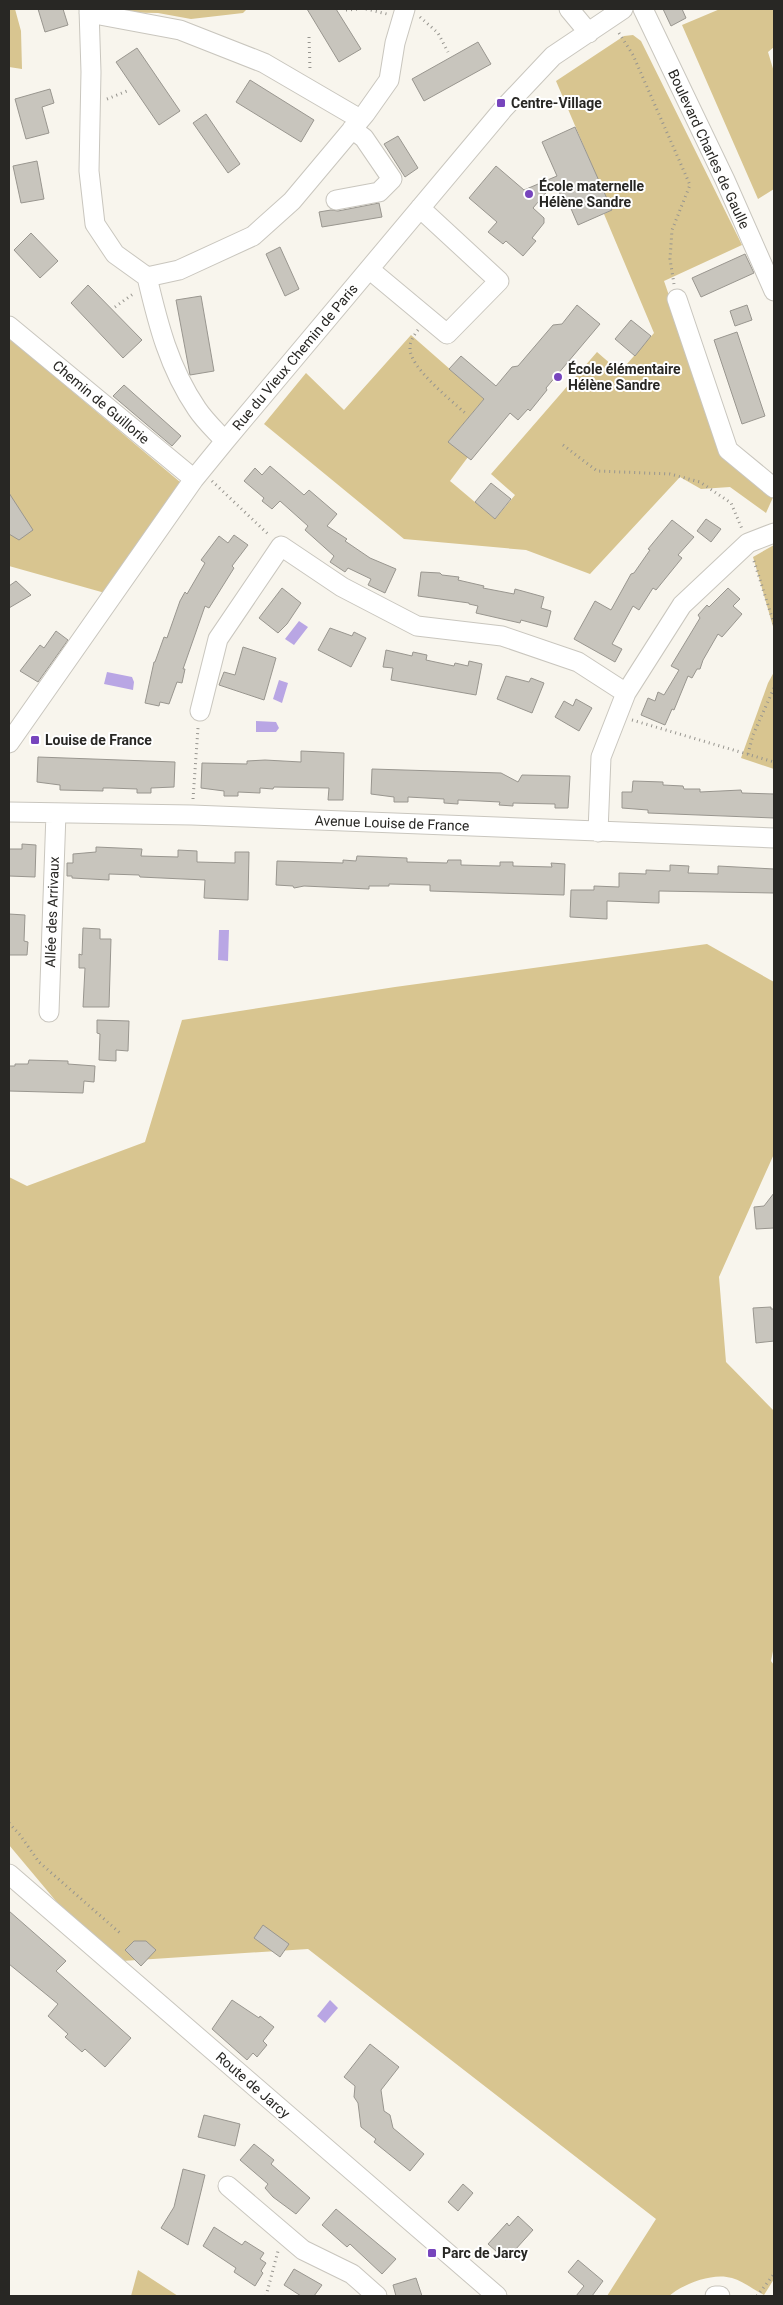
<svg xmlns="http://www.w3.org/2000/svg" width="783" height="2305" font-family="Roboto,sans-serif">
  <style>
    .green { fill: #d8c590 }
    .water { fill: #b9a6e4 }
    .building { fill: #c8c5bd; stroke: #99968f }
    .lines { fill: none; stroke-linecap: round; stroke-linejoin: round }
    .minor-casing { stroke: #c9c6be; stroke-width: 21 }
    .path { stroke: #97958f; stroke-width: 3; stroke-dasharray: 1 4; stroke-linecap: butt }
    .minor { stroke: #fff; stroke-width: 19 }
    .poi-dot { fill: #7745bd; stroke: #fff; stroke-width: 2 }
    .labels { text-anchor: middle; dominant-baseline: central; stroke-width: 4; stroke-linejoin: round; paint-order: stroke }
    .poi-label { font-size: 14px; font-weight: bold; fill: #282724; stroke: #fff; text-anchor: start }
    .street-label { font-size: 14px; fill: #282724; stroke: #fff }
  </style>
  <rect width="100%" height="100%" fill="#f8f5ed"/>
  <path class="green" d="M9,9h6l6,22 1,38 -13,-2z
    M104,9h143l-4,4 -52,6 -33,-6 -54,-1z
    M720,9h54v38l-6,5 6,20v117l-16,10 -76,-174z
    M633,35l8,6 101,204 -78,36 60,174 50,40 -8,18 -36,-26 -29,2 -21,-12 -90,97 -64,-24 -122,-11 -140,-115 42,-51 38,37 67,-75 73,64 -35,42 19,16 -18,24 45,38 20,-24 -24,-21 106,-122 23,20 34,-39 -50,-119 7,-4 -55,-129 68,-45z
    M9,338l171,144 -75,111 -96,-27z
    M774,545v85l-21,-73z
    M774,672v97l-33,-11 27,-75z
    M707,944l67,38v172l-55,123 7,85 48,49v235l-3,15 3,4v614l-10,16c-10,-5 -21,-14 -32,-17 -19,-6 -49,6 -63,18h-62l49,-77 -348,-270 -201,13 -98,-117v-668l18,9 118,-44 37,-122 213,-33z
    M138,2270l40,26h-47z"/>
  <path class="water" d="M299,621l9,6 -14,18 -9,-6z
    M107,672l25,5 2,5 -1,8 -29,-6z
    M279,680l9,3 -6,20 -9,-4z
    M256,721l20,1 3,6 -3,4h-20z
    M219,930h10l-1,31 -10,-1z
    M330,2000l8,8 -13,15 -8,-7z"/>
  <path class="building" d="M38,9h25l5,16 -23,7z
    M307,9h29l25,40 -22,13z
    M663,9h19l4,9 -15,8z
    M478,42l13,22 -67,37 -12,-22z
    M137,48l43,63 -21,14 -43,-63z
    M250,80l64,40 -13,22 -65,-40z
    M50,89l4,14 -12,4 7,26 -23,6 -11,-40z
    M206,114l34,50 -12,9 -35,-50z
    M575,127l37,83 -34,15 -12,-28 -3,4 -8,-19 -22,26 11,10v5l-12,15 4,3 -13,15 -17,-15 -3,3 -15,-12 9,-10 -28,-24 27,-32 28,24 33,-14 -15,-34z
    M398,136l20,32 -13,9 -21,-33z
    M37,161l7,38 -23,4 -8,-37z
    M379,203l3,14 -60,10 -3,-15 12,-2 7,1z
    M31,233l27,28 -18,17 -26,-28z
    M280,247l19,42 -14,7 -19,-42z
    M745,254l9,19 -53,24 -9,-19z
    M88,285l54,55 -19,18 -52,-55z
    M201,296l13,75 -24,4 -14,-75z
    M577,305l23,19 -54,64 1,2 -17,21 -2,-2 -10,11 -8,-7 -39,47 -23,-18 36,-43 -35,-30 12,-13 35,30 16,-19 6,-1 35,-41 9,-1z
    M747,305l5,15 -17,6 -5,-15z
    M631,320l20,16 -16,20 -20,-17z
    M737,332l28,84 -23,8 -28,-84z
    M124,385l57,51 -9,10 -59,-50z
    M270,466l34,29 5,-5 28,24 -10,12 20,13 -2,2 25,17 26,11 -11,24 -17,-8 3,-6 -23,-11 -3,4 -15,-10 4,-6 -29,-26 3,-4 -28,-25 -8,8 -10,-8 2,-3 -20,-17 11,-13 7,7z
    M491,483l20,16 -16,20 -20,-17z
    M9,493l24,37 -14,10 -10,-6z
    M706,519l15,10 -10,13 -14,-11z
    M672,520l22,17 -16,18 4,3 -26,32 -3,-2 -14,22 -6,-4 -21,38 10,5 -7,13 -41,-23 21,-38 16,9 20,-36 3,-1 16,-23 -2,-1z
    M234,535l14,10 -16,21 2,2 -25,40 -4,-2 -22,63h2l-3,14 -5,-1 -8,22 -9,-2 -1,4 -14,-3 9,-41h1l9,-25 3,1 13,-37 5,-9 2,2 18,-31 -4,-3 18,-24 9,7z
    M421,572l19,1 2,2 17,2 -1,3 26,6 -1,2 31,6 1,-5 29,8 -3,11 10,3 -4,16 -26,-7 -1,3 -44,-10 2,-7 -9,-2v-1l-51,-7z
    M16,581l15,14 -22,13v-22z
    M282,588l19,15 -14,21 -9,9 -19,-15z
    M728,588l12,11 -7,7 9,8 -20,23 -4,-3 -15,26 -3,9h-3l-5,9 -4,-2 -14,34 -2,-1 -7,16 -24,-10 7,-17 7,3 3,-9 6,3 15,-25 -8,-4 29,-48 -2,-3 9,-10 2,2z
    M330,628l22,8 2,-4 12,6 -15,29 -33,-17z
    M56,631l12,9 -30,42 -18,-11 20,-26 4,3z
    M243,647l33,11 -12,42 -45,-15 5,-13 11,3z
    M386,650l26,6 1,-4 14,3 -1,5 28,6 1,-3 13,3 1,-5 13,3 -6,31 -85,-15 2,-12 -10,-1z
    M506,676l23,6 2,-4 13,5 -12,30 -35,-14z
    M576,699l16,9 -13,23 -24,-14 9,-16 9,5z
    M301,751l43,2 -1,47h-15l1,-12 -55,-1 -1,2 -13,-1v5l-22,-1v4h-14v-5l-23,-3 1,-25 45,1v-3l18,-1 36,2z
    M38,757l137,5 -1,25 -23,1v5h-14v-4l-27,-1h-7v3l-43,-1v-5l-23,-3z
    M372,769l129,4 17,9 4,-7 48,1 -2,32h-13v-4l-42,-1v3l-14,-1 1,-3 -20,-1 -22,-1v4l-14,-1v-4l-36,-2v5h-14v-5l-23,-3z
    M633,781l30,1v3l20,1 1,3h16v3l41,-2 1,3 32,1v24l-126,-5v-3l-26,-2v-16h10z
    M22,844l14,1 -1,32 -26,-1v-27h13z
    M96,847l46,2 -1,7 37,1v-7l19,1v11l38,1v-11h14l-1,48 -44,-2 1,-18 -65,-3 -1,-2 -30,-1v6l-37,-2v-2h-5v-13h6v-9l23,-2z
    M357,856l50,2v4l40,1 1,-3h13v5l39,1v-4h13v4l39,1 -1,-4 14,1 -1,31 -134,-4v-6l-41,-1v2h-20v3l-65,-3 -10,2 -1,-2 -17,-1 1,-24 66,2v-3l13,1z
    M670,865l19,1 -1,7 30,1v-8l56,3v24l-115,-2v12l-52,-2v18l-37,-2 1,-27h23v-4l25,1v-14l27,1v-4l24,1z
    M9,914l16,1 -1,26 4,1 -1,13h-18z
    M83,928l17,1v10h11l-2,68h-26l2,-39h-6v-14l3,1z
    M97,1020l32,1 -1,30 -12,-1v11l-17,-1 1,-26 -3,-1z
    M29,1060l39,1v3l27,2 -1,16 -10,-1 -1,12 -74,-2v-25h6v-2h13z
    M774,1193v35l-18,1 -2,-22 10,-1z
    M771,1307v2h3v32l-18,2 -3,-35z
    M9,1911l57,50 -10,10 75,67 -26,29 -20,-18 -3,3 -17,-15 3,-3 -20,-18 10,-12 -49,-40z
    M263,1925l26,19 -9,13 -26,-19z
    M134,1941h12l10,9 -15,16 -16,-16z
    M232,2000l27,18 1,-2 14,11 -11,14 4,4 -10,12 -4,-4 -6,7 -35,-31z
    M370,2044l29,23 -18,23 3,21 6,4 3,13 31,26 -14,17 -36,-29 2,-3 -15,-12 -3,-24 -4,-6 1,-11 -11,-9z
    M204,2115l36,9 -5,22 -37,-9z
    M254,2144l20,16 -3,4 39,34 -14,16 -23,-17 -8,-9 3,-4 -28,-24z
    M183,2169l22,6 -17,70 -27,-17 13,-21z
    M463,2184l10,9 -15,18 -10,-9z
    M336,2209l60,50 -14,15 -32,-30 -3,3 -25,-22z
    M518,2216l15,14 -27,30 -18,-16 19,-21 2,3z
    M214,2227l28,18 3,-4 19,12 -4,6 6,4 -5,8 2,2 -8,13 -21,-14 2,-4 -33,-22z
    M578,2260l25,21 -11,15h-16l8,-10 -16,-14z
    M294,2269l28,16 -8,11h-13l-17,-11z
    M416,2278l6,18h-26l-3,-11z"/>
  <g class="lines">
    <g class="minor-casing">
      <path id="minor" d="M89,9l2,63 -2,99 6,53 20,30 32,23 32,-7 74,-34 39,-35 73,-87 24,-34 6,-37 10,-34
        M569,9l20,24
        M643,9l82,171 49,111
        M89,13l91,17 84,33 96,56
        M336,200l43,-8 13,-13 -28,-41 -12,-9
        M369,269l78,65 52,-53 -79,-73
        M147,277c11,47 22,91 50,132 8,12 19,22 28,32
        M677,299l51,151 46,38
        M9,326l185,153
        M200,711l18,-72 63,-93 61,41 75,39 85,10 76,26 48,31
        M9,743l185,-264 31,-38 279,-333 49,-52 70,-47
        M9,812l183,3 582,23
        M598,832l3,-75 25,-64 56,-88 66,-62 26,-10
        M49,1012l7,-199
        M9,1874l488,422
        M228,2186l75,64 49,24 25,22
        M715,2296h5"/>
    </g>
    <path class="path" d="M366,9l21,5
      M346,10l15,-1
      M420,17l18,16 10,19
      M619,33l14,22 57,130 -18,45 -2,29 4,25
      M309,37l1,33
      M107,99l20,-8
      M115,307l18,-13
      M418,330c-4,5 -8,11 -8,18 -1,19 41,52 55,65
      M563,445l34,26 73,3 30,8 31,21 11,26
      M212,481l57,54
      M754,561l20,63
      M632,720l142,42
      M748,754l5,-19 21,-47
      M193,799l5,-71
      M9,1823l11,12 19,27 81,71
      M266,2296l12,-45
      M757,2296l17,-22"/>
    <use href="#minor" class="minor"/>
  </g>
  <g class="poi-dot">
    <rect x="496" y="98" width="10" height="10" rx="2.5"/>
    <circle cx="529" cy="194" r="5"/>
    <circle cx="558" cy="377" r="5"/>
    <rect x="30" y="735" width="10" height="10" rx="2.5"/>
    <rect x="427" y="2248" width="10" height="10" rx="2.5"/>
  </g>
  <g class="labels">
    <g class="poi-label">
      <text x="511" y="103">Centre-Village</text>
      <text x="539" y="186">École maternelle<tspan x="539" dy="16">Hélène Sandre</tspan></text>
      <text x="568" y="369">École élémentaire<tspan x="568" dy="16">Hélène Sandre</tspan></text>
      <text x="45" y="740">Louise de France</text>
      <text x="442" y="2253">Parc de Jarcy</text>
    </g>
    <g class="street-label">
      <text transform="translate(709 149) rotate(65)">Boulevard Charles de Gaulle</text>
      <text transform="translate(295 357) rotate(-50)">Rue du Vieux Chemin de Paris</text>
      <text transform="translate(101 402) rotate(40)">Chemin de Guillorie</text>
      <text transform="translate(392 823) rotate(2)">Avenue Louise de France</text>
      <text transform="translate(52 912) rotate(-88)">Allée des Arrivaux</text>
      <text transform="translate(253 2085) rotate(41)">Route de Jarcy</text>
    </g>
  </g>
  <rect width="783" height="2305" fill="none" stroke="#282724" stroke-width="20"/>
</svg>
